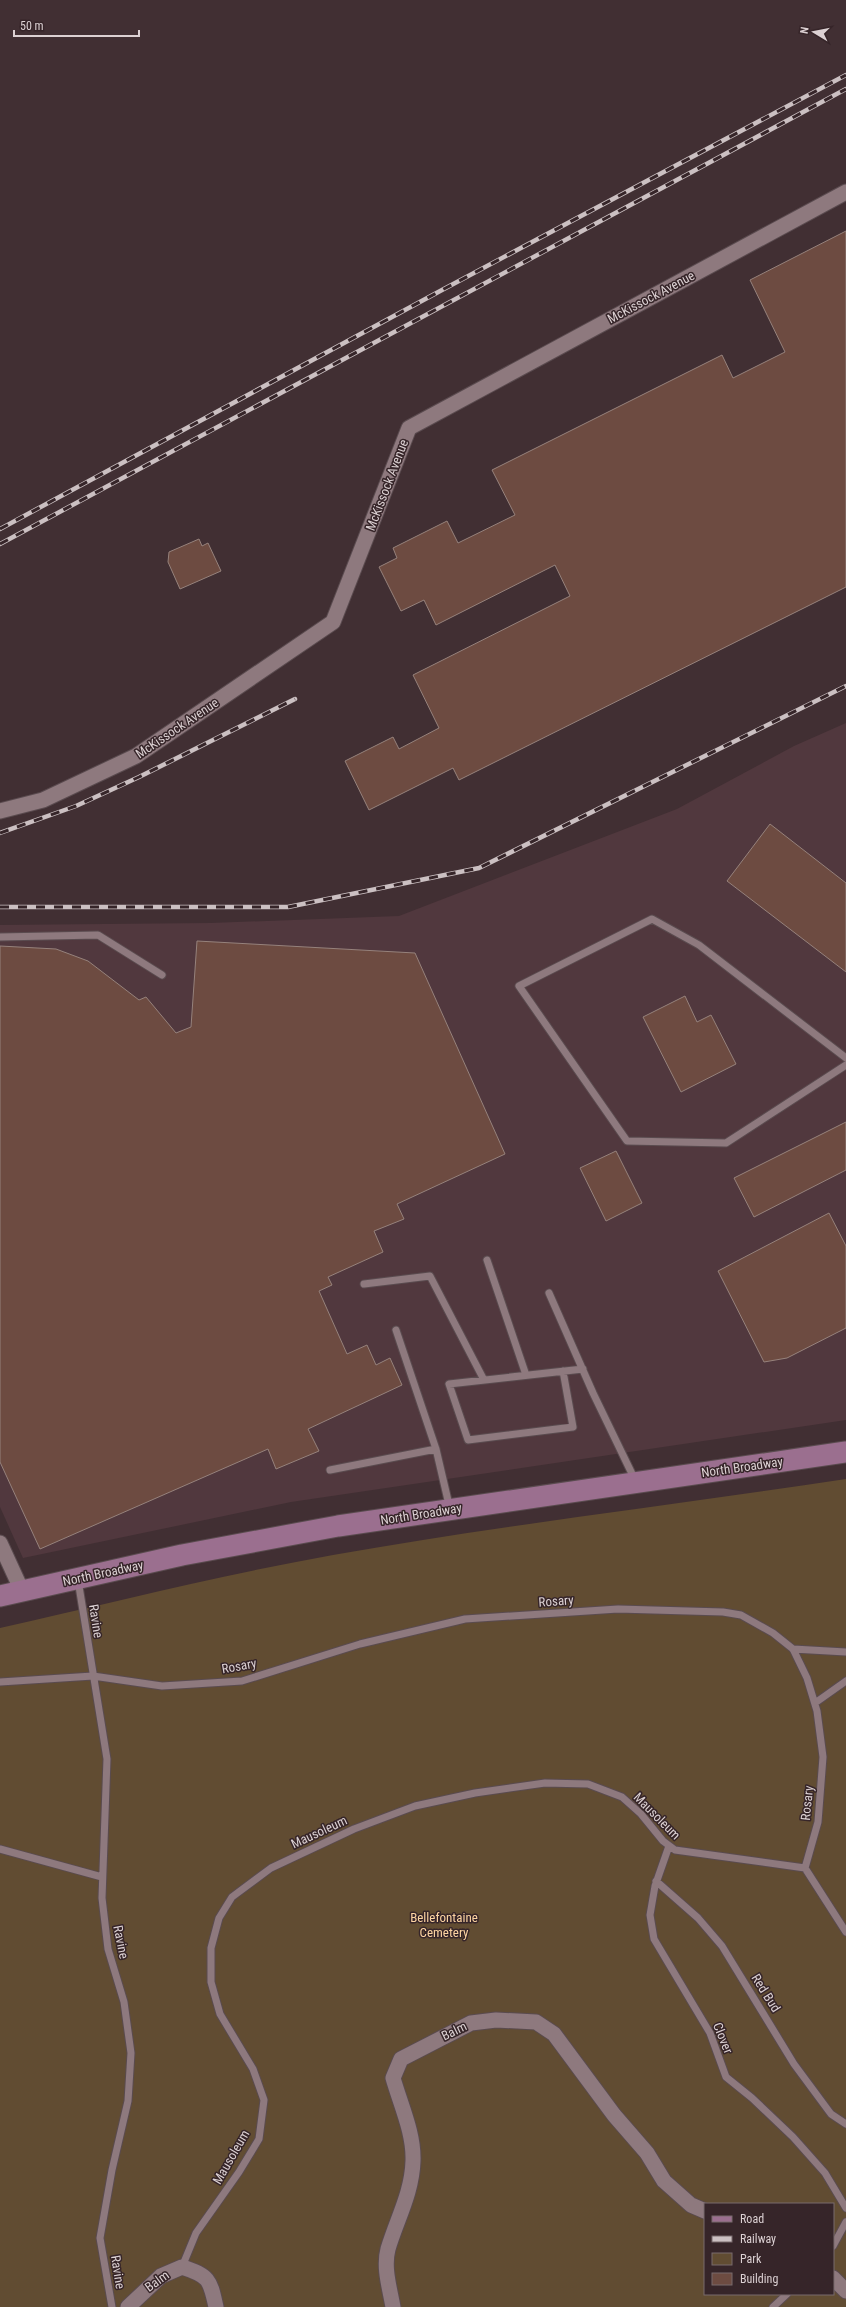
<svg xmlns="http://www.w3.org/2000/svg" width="846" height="2307" font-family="'Roboto Condensed',sans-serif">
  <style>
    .built { fill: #51383e }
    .green { fill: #614c32; fill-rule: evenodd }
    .building { fill: #6d4b41; stroke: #96827c }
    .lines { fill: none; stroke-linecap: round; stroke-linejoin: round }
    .service-casing { stroke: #5a4b4f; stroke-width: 9 }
    .minor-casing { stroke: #5a4b4f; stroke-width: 17 }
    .secondary-casing { stroke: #5a4b4f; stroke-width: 23 }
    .service { stroke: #8e797e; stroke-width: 7 }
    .minor { stroke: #8e797e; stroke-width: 15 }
    .secondary { stroke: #9b6f8f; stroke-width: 21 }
    .rail-casing { stroke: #cbc0c2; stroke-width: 4.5 }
    .rail { stroke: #362529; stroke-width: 3; stroke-dasharray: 9; stroke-linecap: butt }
    .labels { text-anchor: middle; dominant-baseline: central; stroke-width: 3; stroke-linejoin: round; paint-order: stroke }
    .street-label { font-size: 13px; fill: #dcd1d3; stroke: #362529 }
    .park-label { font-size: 13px; fill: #fdd4a2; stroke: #362529 }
  </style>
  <rect width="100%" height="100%" fill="#412f33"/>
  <path class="built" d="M846,723v697l-555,82 -268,56 -23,-51v-582l211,-2 188,-7 278,-107 117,-63z"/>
  <path class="green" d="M846,1479v828h-846v-679c111,-25 221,-53 333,-73 170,-30 342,-50 513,-76zM705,2204h128v90h-128z"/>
  <path class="building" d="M846,231v356l-387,193 -6,-12 -84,42 -24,-49 48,-24 6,12 40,-21 -26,-53 157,-79 -15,-31 -119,60 -12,-25 -23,11 -22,-44 18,-9 -4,-10 54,-27 11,22 57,-28 -23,-45 230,-115 11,23 52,-26 -35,-72z
    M199,539l3,7 6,-3 13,28 -41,18 -12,-27 1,-10z
    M770,824l76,59v89l-119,-91z
    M197,941l218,12 90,201 -108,50 7,15 -30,12 9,21 -55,25 4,8 -13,6 28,63 20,-9 9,20 14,-7 12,27 -94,44 11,22 -43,18 -8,-20 -228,100 -40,-87v-516l56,3 32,12 51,39 7,-3 30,36 15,-6z
    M685,996l12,26 14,-7 25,49 -55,28 -38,-75z
    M846,1122v48l-92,47 -20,-39z
    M616,1151l26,52 -36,18 -26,-53z
    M829,1213l17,33v82l-59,30 -23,4 -46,-91z"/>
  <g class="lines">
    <g class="service-casing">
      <path id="service" d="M0,937l98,-2 64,40
        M846,1058l-147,-113 -47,-26 -133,67 108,155 99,2 120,-78
        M487,1260l39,115
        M364,1284l66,-8 54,104
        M549,1293l44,100 42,87
        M396,1330l40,119 14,60
        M563,1371l10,56 -105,13 -19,-56 134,-15
        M330,1470l106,-21
        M78,1580l29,179 -5,139 6,51 16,53 7,51 -3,48 -16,69 -12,68 12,69
        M793,1649l53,3
        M0,1682l93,-6 69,10 80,-5 118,-37 105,-25 153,-10 105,3 18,3 32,18 20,16 14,29 10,33 6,46 -5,65 -13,46
        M815,1703l31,-22
        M669,1846l-14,40 -5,29 4,24 56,94 16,44 26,21 41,39 32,36 21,35
        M0,1849l102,28
        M805,1868l41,64
        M656,1881l42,37 24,28 72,118 37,50 15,10
        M833,2246l13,-24
        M182,2267l14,-34 43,-61 20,-33 5,-39 -11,-31 -33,-55 -9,-32v-34l8,-30 13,-21 39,-29 83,-39 61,-23 60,-13 70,-10 43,1 34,13 19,17 22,27 12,9 130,18
        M773,2307l14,-13"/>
    </g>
    <g class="minor-casing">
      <path id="minor" d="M0,811l43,-11 93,-44 197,-134 76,-194 437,-236
        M0,1543l22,48
        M833,2278l13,13
        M128,2307l33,-31 21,-9c28,9 28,13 34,40
        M393,2307c-3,-18 -10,-39 -5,-58 9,-30 24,-56 25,-88 1,-28 -12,-55 -20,-83l8,-19 70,-36 25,-3 40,2 18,12 60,81 33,38 17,28 27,24 14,6"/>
    </g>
    <g class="secondary-casing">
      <path id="secondary" d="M0,1596l182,-41 156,-29 508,-74"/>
    </g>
    <use href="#service" class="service"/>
    <use href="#minor" class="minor"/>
    <use href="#secondary" class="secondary"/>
    <g class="rail-casing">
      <path id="rail" d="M0,529l442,-239 404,-215
        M0,544l846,-455
        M0,833l76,-27 63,-29 156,-78
        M0,907h288l191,-39 367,-182"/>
    </g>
    <use href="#rail" class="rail"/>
  </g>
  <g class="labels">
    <g class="street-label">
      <text transform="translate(651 297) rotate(-28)">McKissock Avenue</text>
      <text transform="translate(387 485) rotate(-69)">McKissock Avenue</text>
      <text transform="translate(177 728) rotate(-34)">McKissock Avenue</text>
      <text transform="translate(742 1467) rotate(-8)">North Broadway</text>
      <text transform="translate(421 1514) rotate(-9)">North Broadway</text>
      <text transform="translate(103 1573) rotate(-12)">North Broadway</text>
      <text transform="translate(556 1601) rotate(-4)">Rosary</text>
      <text transform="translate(96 1621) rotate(81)">Ravine</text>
      <text transform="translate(239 1666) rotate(-10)">Rosary</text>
      <text transform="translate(807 1803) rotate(-84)">Rosary</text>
      <text transform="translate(657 1816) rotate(45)">Mausoleum</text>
      <text transform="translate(319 1832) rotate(-25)">Mausoleum</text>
      <text transform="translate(121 1942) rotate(79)">Ravine</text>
      <text transform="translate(766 1993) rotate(58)">Red Bud</text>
      <text transform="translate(454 2031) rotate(-26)">Balm</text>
      <text transform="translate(723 2038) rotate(68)">Clover</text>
      <text transform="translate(231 2157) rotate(-60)">Mausoleum</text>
      <text transform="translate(118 2272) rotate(81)">Ravine</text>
      <text transform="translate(157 2281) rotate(-36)">Balm</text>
    </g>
    <g class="park-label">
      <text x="444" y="1917">Bellefontaine<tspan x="444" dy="15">Cemetery</tspan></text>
    </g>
  </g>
  <rect x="704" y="2203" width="130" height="92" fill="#362529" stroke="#786a6d"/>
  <rect x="712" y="2216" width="20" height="6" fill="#9b6f8f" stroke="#786a6d"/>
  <text x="740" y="2223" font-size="12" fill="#dcd1d3">Road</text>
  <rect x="712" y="2236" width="20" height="6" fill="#cbc0c2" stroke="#786a6d"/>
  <text x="740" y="2243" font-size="12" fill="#dcd1d3">Railway</text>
  <rect x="712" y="2253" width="20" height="12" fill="#614c32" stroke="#786a6d"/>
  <text x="740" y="2263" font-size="12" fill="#dcd1d3">Park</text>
  <rect x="712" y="2273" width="20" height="12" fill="#6d4b41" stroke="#786a6d"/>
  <text x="740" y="2283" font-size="12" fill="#dcd1d3">Building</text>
  <g transform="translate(814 32) rotate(280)" stroke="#362529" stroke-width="3" paint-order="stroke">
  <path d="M0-3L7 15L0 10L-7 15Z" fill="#dcd1d3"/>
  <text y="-6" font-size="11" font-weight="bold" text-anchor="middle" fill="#dcd1d3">N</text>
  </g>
  <path d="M14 30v6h125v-6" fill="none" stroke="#dcd1d3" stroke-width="2"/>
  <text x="20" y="30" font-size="12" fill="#dcd1d3" stroke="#362529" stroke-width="3" paint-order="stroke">50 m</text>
</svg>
